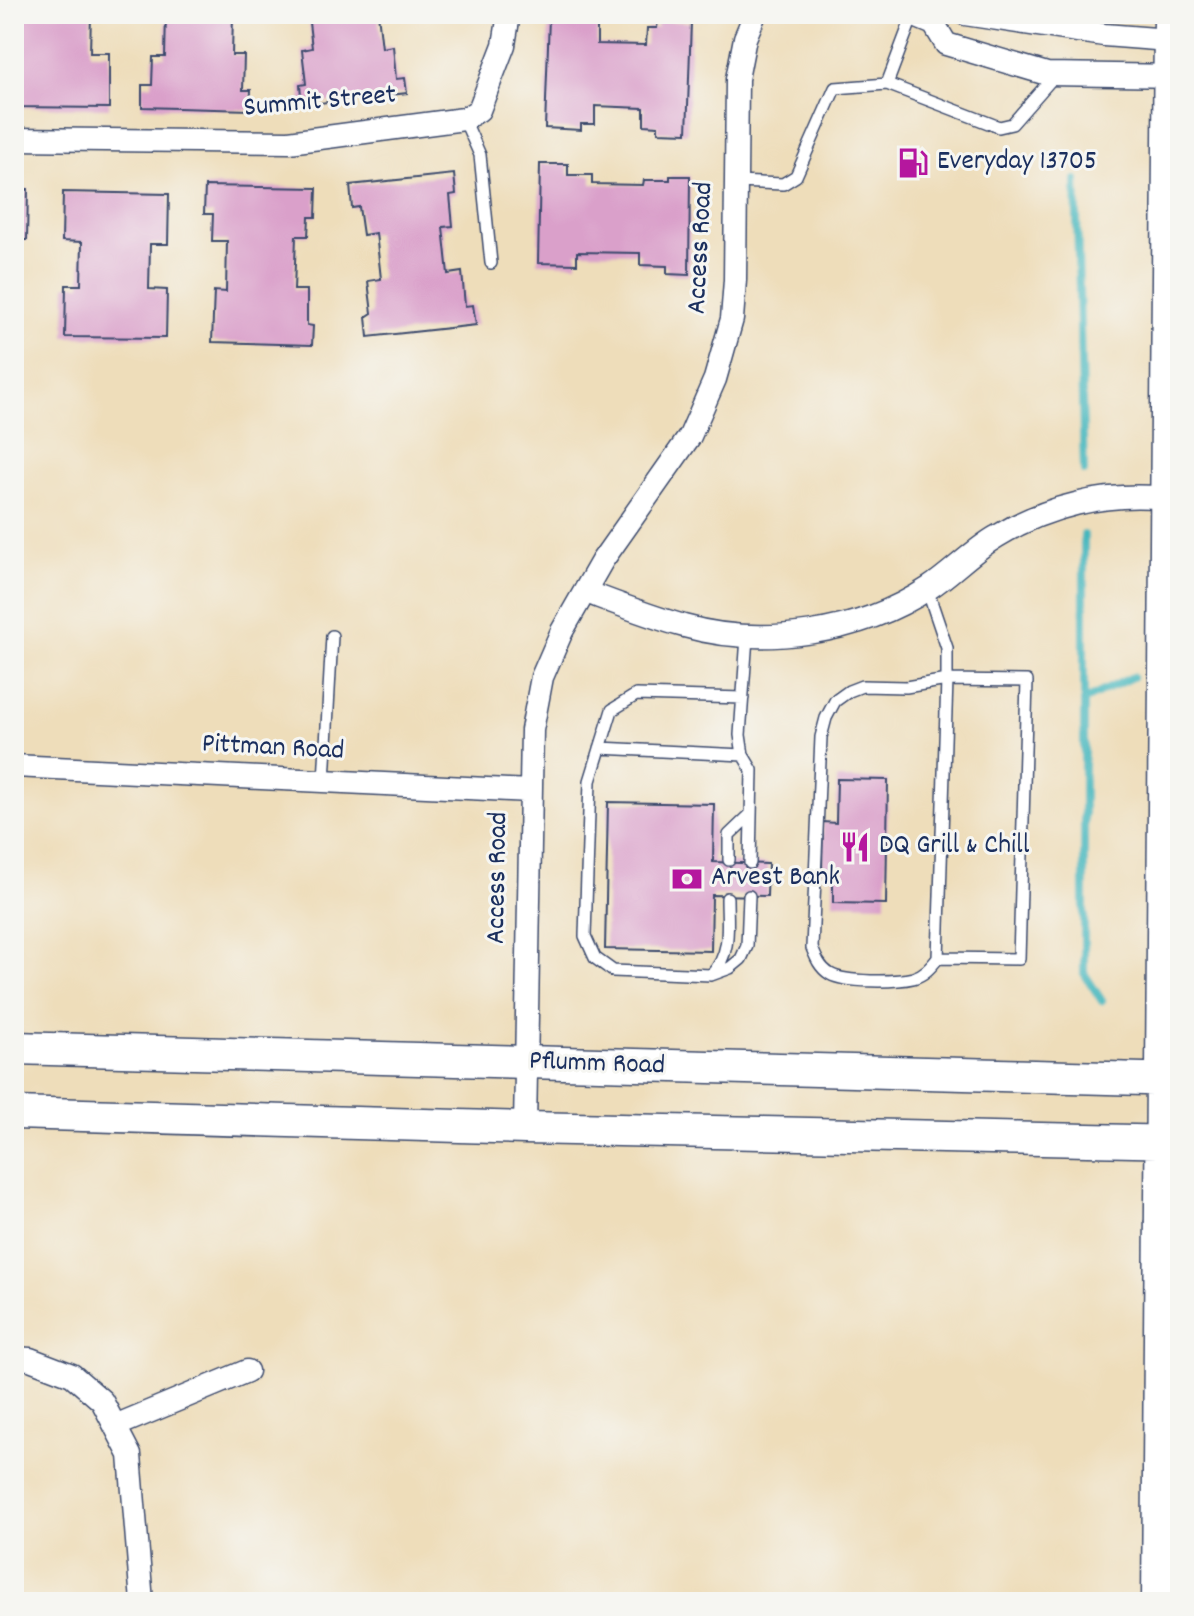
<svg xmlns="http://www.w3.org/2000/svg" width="1194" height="1616" font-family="Dekko,sans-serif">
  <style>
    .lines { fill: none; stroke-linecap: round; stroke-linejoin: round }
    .stream { stroke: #47b7bd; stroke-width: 8 }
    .building { fill: #daa0ca }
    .service-casing { stroke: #3b496c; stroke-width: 14 }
    .minor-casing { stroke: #3b496c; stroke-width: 25 }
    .secondary-casing { stroke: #3b496c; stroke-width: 35 }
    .service { stroke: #fff; stroke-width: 11 }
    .minor { stroke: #fff; stroke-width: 22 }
    .secondary { stroke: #fff; stroke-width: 32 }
    .labels { text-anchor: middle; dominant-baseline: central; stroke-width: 6; stroke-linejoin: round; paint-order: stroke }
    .street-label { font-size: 28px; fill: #1b2f5e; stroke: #f6f6f2 }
    .poi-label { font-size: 28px; fill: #1b2f5e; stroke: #f6f6f2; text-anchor: start }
  </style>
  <rect width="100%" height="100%" fill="#f6f6f2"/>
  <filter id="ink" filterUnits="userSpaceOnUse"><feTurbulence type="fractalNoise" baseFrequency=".0125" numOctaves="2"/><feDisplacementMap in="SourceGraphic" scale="16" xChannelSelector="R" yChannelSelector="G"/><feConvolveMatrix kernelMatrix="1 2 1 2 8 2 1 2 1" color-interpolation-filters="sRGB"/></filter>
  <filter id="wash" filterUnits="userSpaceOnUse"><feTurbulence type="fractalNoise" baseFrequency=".006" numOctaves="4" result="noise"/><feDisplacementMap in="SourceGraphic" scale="32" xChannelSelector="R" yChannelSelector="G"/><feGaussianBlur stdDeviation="1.8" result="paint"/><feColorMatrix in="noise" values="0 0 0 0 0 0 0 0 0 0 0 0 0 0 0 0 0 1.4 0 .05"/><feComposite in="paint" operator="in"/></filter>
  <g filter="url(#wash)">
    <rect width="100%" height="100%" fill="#eeddba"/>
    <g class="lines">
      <path class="stream" d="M1076,180l8,291
        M1084,535v438l18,28
        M1087,699l45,-22"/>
    </g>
    <g id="blocks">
      <path class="building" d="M21,14h70l-1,39h19v55l-95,-1v-53h7z
        M166,14h67l-1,41h12l-1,35h8l-1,20 -108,-3v-22h10l1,-28h12z
        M308,14h70l4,34 11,-2 3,33 9,-1 2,15 -105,12 -2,-20 6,-1 -4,-34 10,-2z
        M549,18l36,2v6h12v18l49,1 1,-17h10l1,-7 33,1 -4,111 -29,-1v-6l-14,-1v-17l-49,-2v18h-14v6l-36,-2z
        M540,164h28v11h24v9l51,1 1,-5h26v-4h20l-1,99 -22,-1v-8l-27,-1v-12l-63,-1v12l-39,-1z
        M454,174l2,20 -6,1 3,31 -10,1 5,47 14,-2 3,34 8,-1 3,20 -108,12 -2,-20 6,-4 -4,-32 13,-2 -5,-46 -13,2 -4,-28 -7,1 -2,-23z
        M205,186l112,2 -1,29h-7l-1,19h-12l-2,54h13v35l6,1 -1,19 -100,-3 2,-51 12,1 1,-51h-15l1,-27h-9z
        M14,189h14l-1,51h-13z
        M63,192l106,2 -1,50h-18l-1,45 18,1 -1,48 -101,-1 1,-52h15l1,-43 -20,-1z
        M14,284h10l-1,51h-9z
        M837,779l51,1 -2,124 -53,-1v-31h-11l1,-50 13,1z
        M608,802l106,2 -1,58 55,2 -1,32 -55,-1 -1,56 -106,-2z"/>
    </g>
  </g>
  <g filter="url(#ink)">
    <use href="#blocks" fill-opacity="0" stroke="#3b496c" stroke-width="2"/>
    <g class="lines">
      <g class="service-casing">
        <path id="service" d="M913,15l-26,69 112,43 13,-3 44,-50
          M464,119l16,36 11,108
          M736,182l47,2 13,-8 39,-88 52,-4
          M927,589l20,59v32l-9,278 81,1 8,-278 -80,-1 -41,7 -44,-1 -13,5 -14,10 -9,17 -5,19 -9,211c4,10 8,20 18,26 15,9 66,8 83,4 11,-3 18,-11 25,-20
          M747,637l-7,98 3,20 9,15 -2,93
          M743,698l-107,-3 -24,15 -22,71 -5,155 10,22 18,13 98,4 19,-7 11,-9 6,-13 2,-50
          M600,748l143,7
          M324,781l8,-145
          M729,860v-25l22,-21
          M712,974c20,-21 15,-48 15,-76"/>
      </g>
      <g class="minor-casing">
        <path id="minor" d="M910,14l24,10 12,20 101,30 133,2
          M965,14l139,21 65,5 11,3
          M14,139l275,3 175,-23 15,-9 25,-65 5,-31
          M586,592c32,12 65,25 98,34 78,22 176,8 245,-38 23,-15 43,-37 67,-51 50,-31 110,-45 168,-39
          M14,766l516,25
          M525,1128l7,-398 10,-53 20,-46 40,-70 88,-125 25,-57 17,-60 3,-39 2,-201 8,-41 10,-24
          M14,1358l16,1 42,16 30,26 28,54 12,147
          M115,1426l132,-55"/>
      </g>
      <g class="secondary-casing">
        <path id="secondary" d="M14,1048l1166,32
          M14,1113l511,15 655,14
          M1158,1602l12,-1588"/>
      </g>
      <use href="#service" class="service"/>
      <use href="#minor" class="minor"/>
      <use href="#secondary" class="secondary"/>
    </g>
  </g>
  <defs>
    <g id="fuel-bare" transform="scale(2.4)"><path d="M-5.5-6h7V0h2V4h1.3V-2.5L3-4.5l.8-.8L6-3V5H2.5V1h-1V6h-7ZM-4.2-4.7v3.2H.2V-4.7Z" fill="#b5179e" stroke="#f6f6f2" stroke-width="2.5" paint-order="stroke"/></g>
    <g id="restaurant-bare" transform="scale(2.4)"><path d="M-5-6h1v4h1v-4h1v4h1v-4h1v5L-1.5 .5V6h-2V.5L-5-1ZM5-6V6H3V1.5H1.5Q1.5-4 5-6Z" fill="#b5179e" stroke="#f6f6f2" stroke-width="2.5" paint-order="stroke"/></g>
    <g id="bank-bare" transform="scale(2.4)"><path d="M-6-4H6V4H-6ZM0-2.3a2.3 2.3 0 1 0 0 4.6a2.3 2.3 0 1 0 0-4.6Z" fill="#b5179e" stroke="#f6f6f2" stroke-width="2.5" paint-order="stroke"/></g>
  </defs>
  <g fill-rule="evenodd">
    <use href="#fuel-bare" x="913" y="163"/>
    <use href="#restaurant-bare" x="855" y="847"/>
    <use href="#bank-bare" x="687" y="879"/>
  </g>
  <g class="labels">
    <g class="street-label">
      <text transform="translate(320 103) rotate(-5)">Summit Street</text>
      <text transform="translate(702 248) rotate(-87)">Access Road</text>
      <text transform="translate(273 749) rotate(3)">Pittman Road</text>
      <text transform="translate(499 878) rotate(-89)">Access Road</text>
      <text transform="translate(597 1065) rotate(2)">Pflumm Road</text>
    </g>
    <g class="poi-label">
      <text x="937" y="163">Everyday 13705</text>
      <text x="879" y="847">DQ Grill &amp; Chill</text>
      <text x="711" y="879">Arvest Bank</text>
    </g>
  </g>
  <rect width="1194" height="1616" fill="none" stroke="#f6f6f2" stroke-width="48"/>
</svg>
